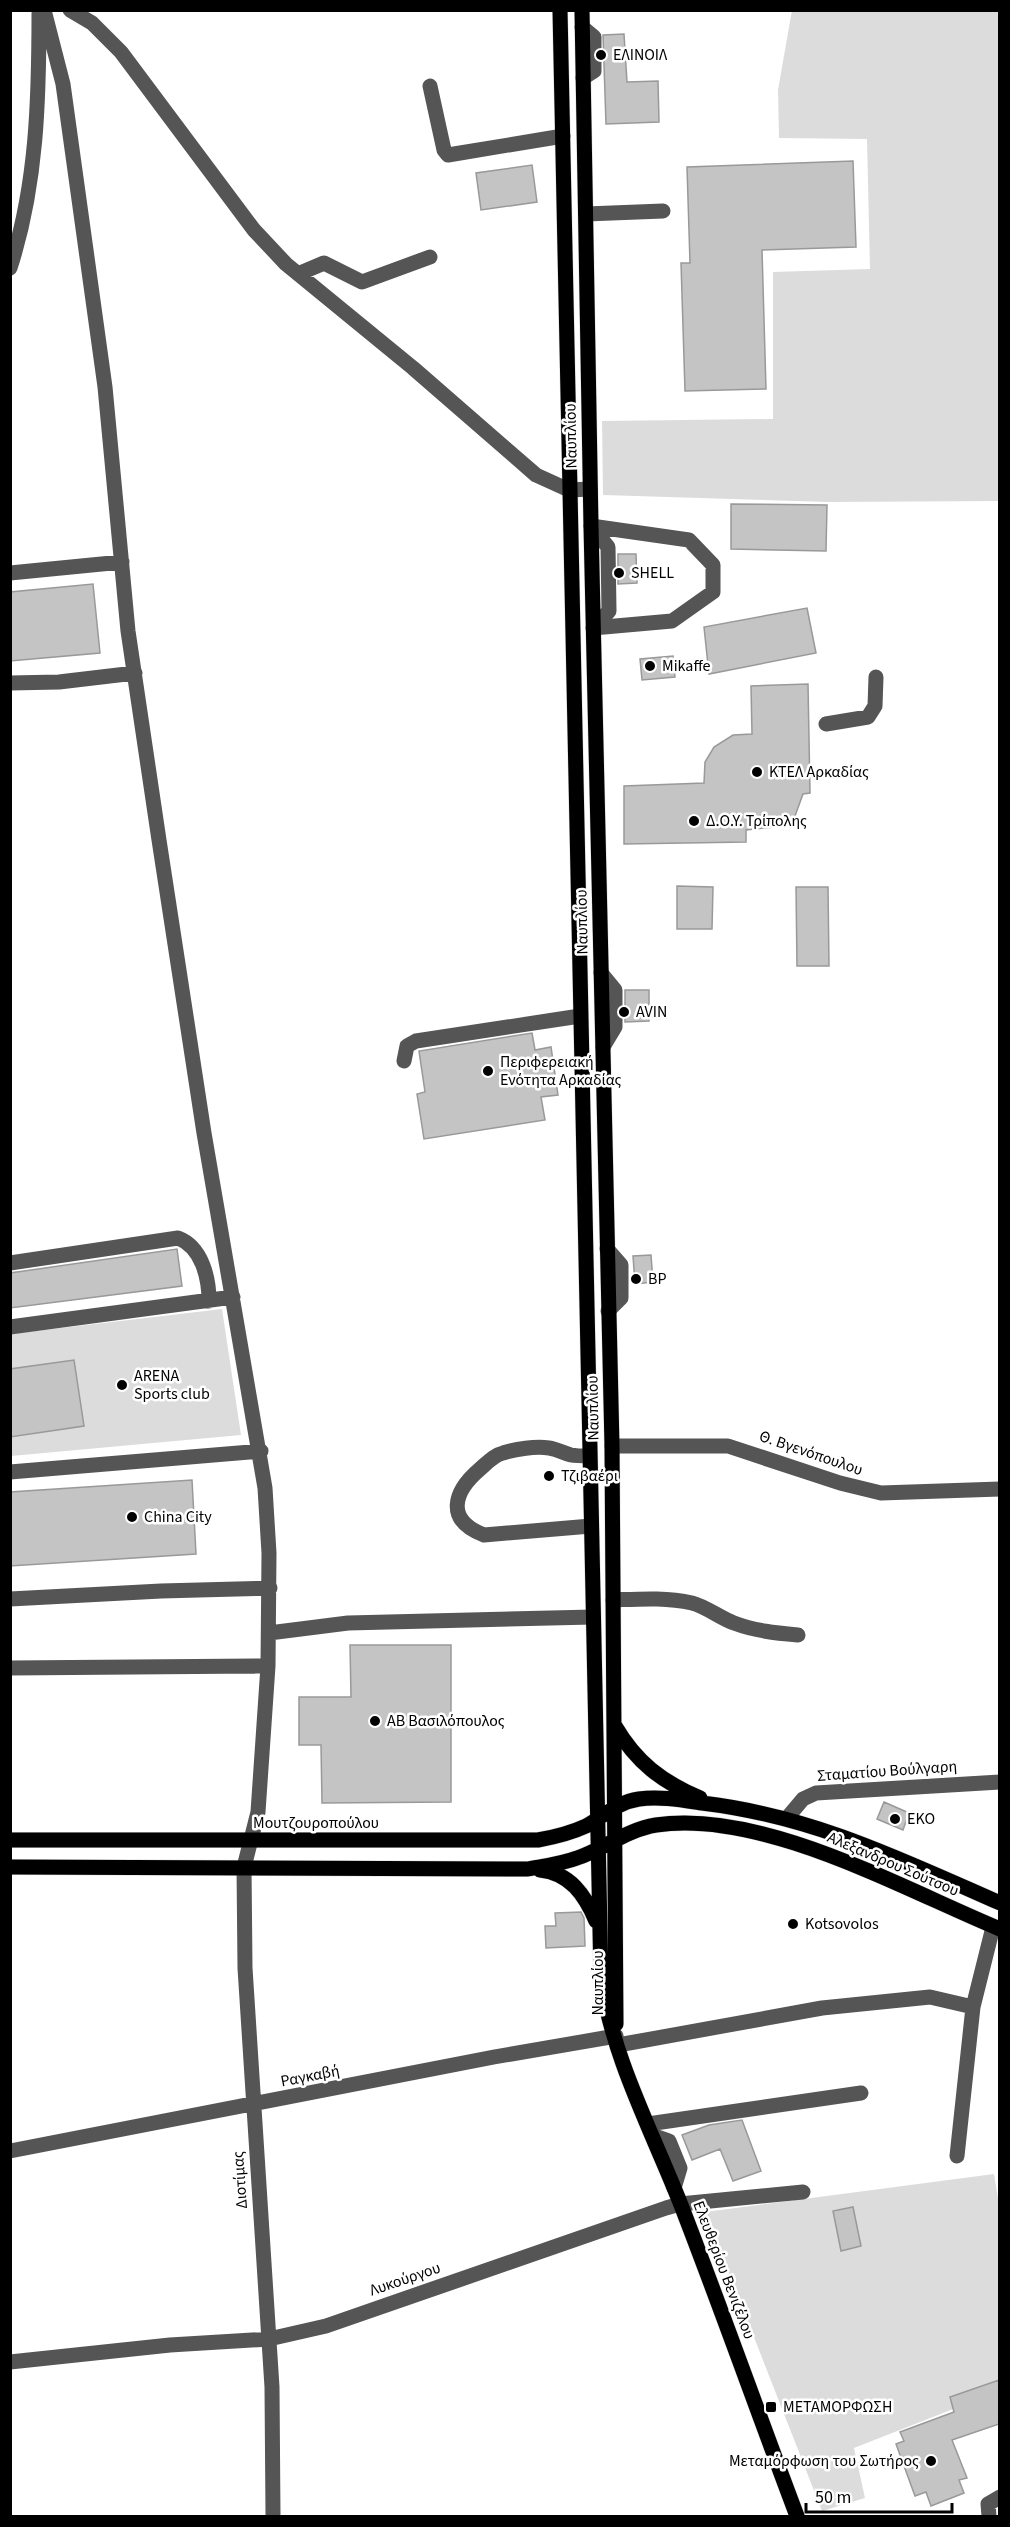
<svg xmlns="http://www.w3.org/2000/svg" width="1010" height="2527" font-family="'Source Sans 3',sans-serif">
  <style>
    .green { fill: #dcdcdc }
    .building { fill: #c4c4c4; stroke: #999; stroke-width: 1.5 }
    .lines { fill: none; stroke-linecap: round; stroke-linejoin: round }
    .major-casing { stroke: #dbdbdb; stroke-width: 16 }
    .minor { stroke: #555; stroke-width: 15 }
    .major { stroke: #000; stroke-width: 15 }
    .poi-dot { fill: #000; stroke: #fff; stroke-width: 2 }
    .labels { text-anchor: middle; dominant-baseline: central; stroke-width: 5; stroke-linejoin: round; paint-order: stroke }
    .poi-label { font-size: 16px; fill: #000; stroke: #fff; text-anchor: start }
    .street-label { font-size: 16px; fill: #000; stroke: #fff }
  </style>
  <rect width="100%" height="100%" fill="#fff"/>
  <path class="green" d="M792,10l207,1v490l-170,1 -226,-7 -1,-74 171,-2v-147l97,-3 -3,-130 -88,-1 -1,-48z
    M222,1309l19,126 -230,21 -1,-122z
    M994,2174l6,37 -1,180 -145,57 11,50 -43,13 -117,-299z"/>
  <path class="building" d="M624,34l3,48 31,-1 1,41 -53,2 -3,-89z
    M853,161l3,86 -94,3 4,139 -81,2 -4,-128h9l-3,-96z
    M532,165l5,37 -56,8 -5,-37z
    M731,504l96,1 -1,46 -95,-2z
    M618,554h18l1,29 -19,1z
    M93,584l7,69 -90,8v-69z
    M807,608l9,45 -107,21 -5,-47z
    M673,656l2,21 -33,3 -2,-21z
    M808,684l2,109 -7,1 -8,22 -21,11 -28,3v12l-122,2v-58l80,-3 1,-21 9,-15 19,-12 19,-1 -1,-48z
    M677,886l36,1 -1,42h-35z
    M796,887h32l1,79h-32z
    M625,990h24v31l-24,1z
    M532,1033l3,17 16,-3 7,48 -17,2 4,23 -121,19 -7,-45 8,-2 -6,-41z
    M177,1249l5,37 -172,22v-35z
    M651,1255l2,27 -18,2 -2,-28z
    M74,1360l10,66 -74,11v-68z
    M192,1480l4,74 -186,12v-74z
    M350,1645h101v157l-129,1 -1,-58h-22v-48h52z
    M884,1802l25,11 -6,17 -26,-11z
    M581,1912l3,6 1,28 -39,2 -1,-22h11l-1,-13z
    M742,2120l19,51 -28,10 -13,-32 -28,11 -10,-25 27,-10z
    M853,2207l8,39 -20,5 -8,-40z
    M999,2380v44l-47,16 15,38 -8,2 5,13 -33,13 -5,-14 -11,4 -19,-52 8,-3 -4,-9 54,-20 -4,-15z"/>
  <g class="lines">
    <g class="major-casing">
      <path id="major" d="M560,10l41,1968c11,79 51,153 80,227 40,103 77,208 116,311
        M582,10l9,516 21,920 4,578
        M615,1726c21,36 47,56 85,72
        M10,1840h528c17,-3 33,-7 48,-14 18,-10 32,-24 53,-27 20,-3 43,1 63,4 110,13 198,56 298,100
        M10,1867l518,2c16,-3 33,-5 49,-11 27,-9 49,-28 79,-33 106,-16 247,64 344,104
        M540,1870c30,3 45,25 56,51"/>
    </g>
    <path class="minor" d="M44,10l19,74 42,303 23,244 31,209 45,293 61,355 4,65 -1,113 -10,146 -14,55 1,101 27,419 1,129
      M70,10l22,13 29,29 133,178 32,34 127,104 123,107 33,15 21,-1
      M582,27l12,10v34l-11,7
      M430,86l14,64 4,5 115,-19
      M586,214l77,-3
      M10,268c27,-83 29,-169 29,-255
      M298,274l26,-11 38,19 68,-25
      M591,526l98,14 24,25v27l-41,29 -79,7
      M591,526l17,21 1,64 -16,17
      M10,573l112,-11
      M10,683l49,-1 76,-9
      M826,724l42,-7 7,-11 1,-29
      M601,973l14,17v37l-12,20
      M404,1061l3,-15 9,-5 164,-25
      M607,1249l14,16v33l-13,13
      M10,1263l168,-25c24,9 31,40 31,63
      M10,1327l223,-30
      M612,1446h116l112,37 41,10 119,-4
      M589,1456c-6,0 -13,0 -18,-1 -8,-2 -14,-6 -22,-7 -14,-2 -33,1 -46,5 -9,2 -16,10 -23,16 -27,23 -35,51 4,66l107,-9
      M10,1472l251,-21
      M10,1599l151,-8 109,-3
      M613,1600c27,-1 52,-3 79,3 15,4 28,15 42,20 21,8 42,10 64,12
      M269,1633l79,-10 245,-6
      M10,1668l258,-2
      M787,1818l16,-19 13,-6 184,-11
      M618,2045l204,-37 108,-11 43,10
      M648,2124l213,-31
      M652,2135l17,6 11,27 -6,20
      M10,2151l484,-94 122,-21
      M957,2156l16,-149 20,-80
      M10,2362l160,-17 99,-6 57,-13 340,-118 14,-4 123,-12
      M989,2516l-1,-12 12,-7"/>
    <use href="#major" class="major"/>
  </g>
  <g class="poi-dot">
    <circle cx="601" cy="55" r="6"/>
    <circle cx="619" cy="573" r="6"/>
    <circle cx="650" cy="666" r="6"/>
    <circle cx="757" cy="772" r="6"/>
    <circle cx="694" cy="821" r="6"/>
    <circle cx="624" cy="1012" r="6"/>
    <circle cx="488" cy="1071" r="6"/>
    <circle cx="636" cy="1279" r="6"/>
    <circle cx="122" cy="1385" r="6"/>
    <circle cx="549" cy="1476" r="6"/>
    <circle cx="132" cy="1517" r="6"/>
    <circle cx="375" cy="1721" r="6"/>
    <circle cx="895" cy="1819" r="6"/>
    <circle cx="793" cy="1924" r="6"/>
    <rect x="765" y="2401" width="12" height="12" rx="3"/>
    <circle cx="931" cy="2461" r="6"/>
  </g>
  <g class="labels">
    <g class="poi-label">
      <text x="613" y="55">ΕΛΙΝΟΙΛ</text>
      <text x="631" y="573">SHELL</text>
      <text x="662" y="666">Mikaffe</text>
      <text x="769" y="772">ΚΤΕΛ Αρκαδίας</text>
      <text x="706" y="821">Δ.Ο.Υ. Τρίπολης</text>
      <text x="636" y="1012">AVIN</text>
      <text x="500" y="1062">Περιφερειακή<tspan x="500" dy="18">Ενότητα Αρκαδίας</tspan></text>
      <text x="648" y="1279">BP</text>
      <text x="134" y="1376">ARENA<tspan x="134" dy="18">Sports club</tspan></text>
      <text x="561" y="1476">Τζιβαέρι</text>
      <text x="144" y="1517">China City</text>
      <text x="387" y="1721">ΑΒ Βασιλόπουλος</text>
      <text x="907" y="1819">EKO</text>
      <text x="805" y="1924">Kotsovolos</text>
      <text x="783" y="2407">ΜΕΤΑΜΟΡΦΩΣΗ</text>
      <text x="919" y="2461" text-anchor="end">Μεταμόρφωση του Σωτήρος</text>
    </g>
    <g class="street-label">
      <text transform="translate(571 436) rotate(-91)">Ναυπλίου</text>
      <text transform="translate(582 922) rotate(-91)">Ναυπλίου</text>
      <text transform="translate(593 1408) rotate(-91)">Ναυπλίου</text>
      <text transform="translate(811 1453) rotate(19)">Θ. Βγενόπουλου</text>
      <text transform="translate(887 1771) rotate(-4)">Σταματίου Βούλγαρη</text>
      <text x="316" y="1823">Μουτζουροπούλου</text>
      <text transform="translate(893 1864) rotate(23)">Αλεξανδρου Σούτσου</text>
      <text transform="translate(598 1983) rotate(-90)">Ναυπλίου</text>
      <text transform="translate(310 2076) rotate(-11)">Ραγκαβή</text>
      <text transform="translate(240 2180) rotate(-94)">Διοτίμας</text>
      <text transform="translate(724 2270) rotate(69)">Ελευθερίου Βενιζέλου</text>
      <text transform="translate(405 2279) rotate(-19)">Λυκούργου</text>
    </g>
  </g>
  <rect width="1010" height="2527" fill="none" stroke="#000000" stroke-width="24"/>
  <path d="M806 2503v9h146v-9" fill="none" stroke="#000000" stroke-width="3"/>
  <text x="815" y="2503" font-size="18" fill="#000000" stroke="#ffffff" stroke-width="4.5" paint-order="stroke">50 m</text>
</svg>
